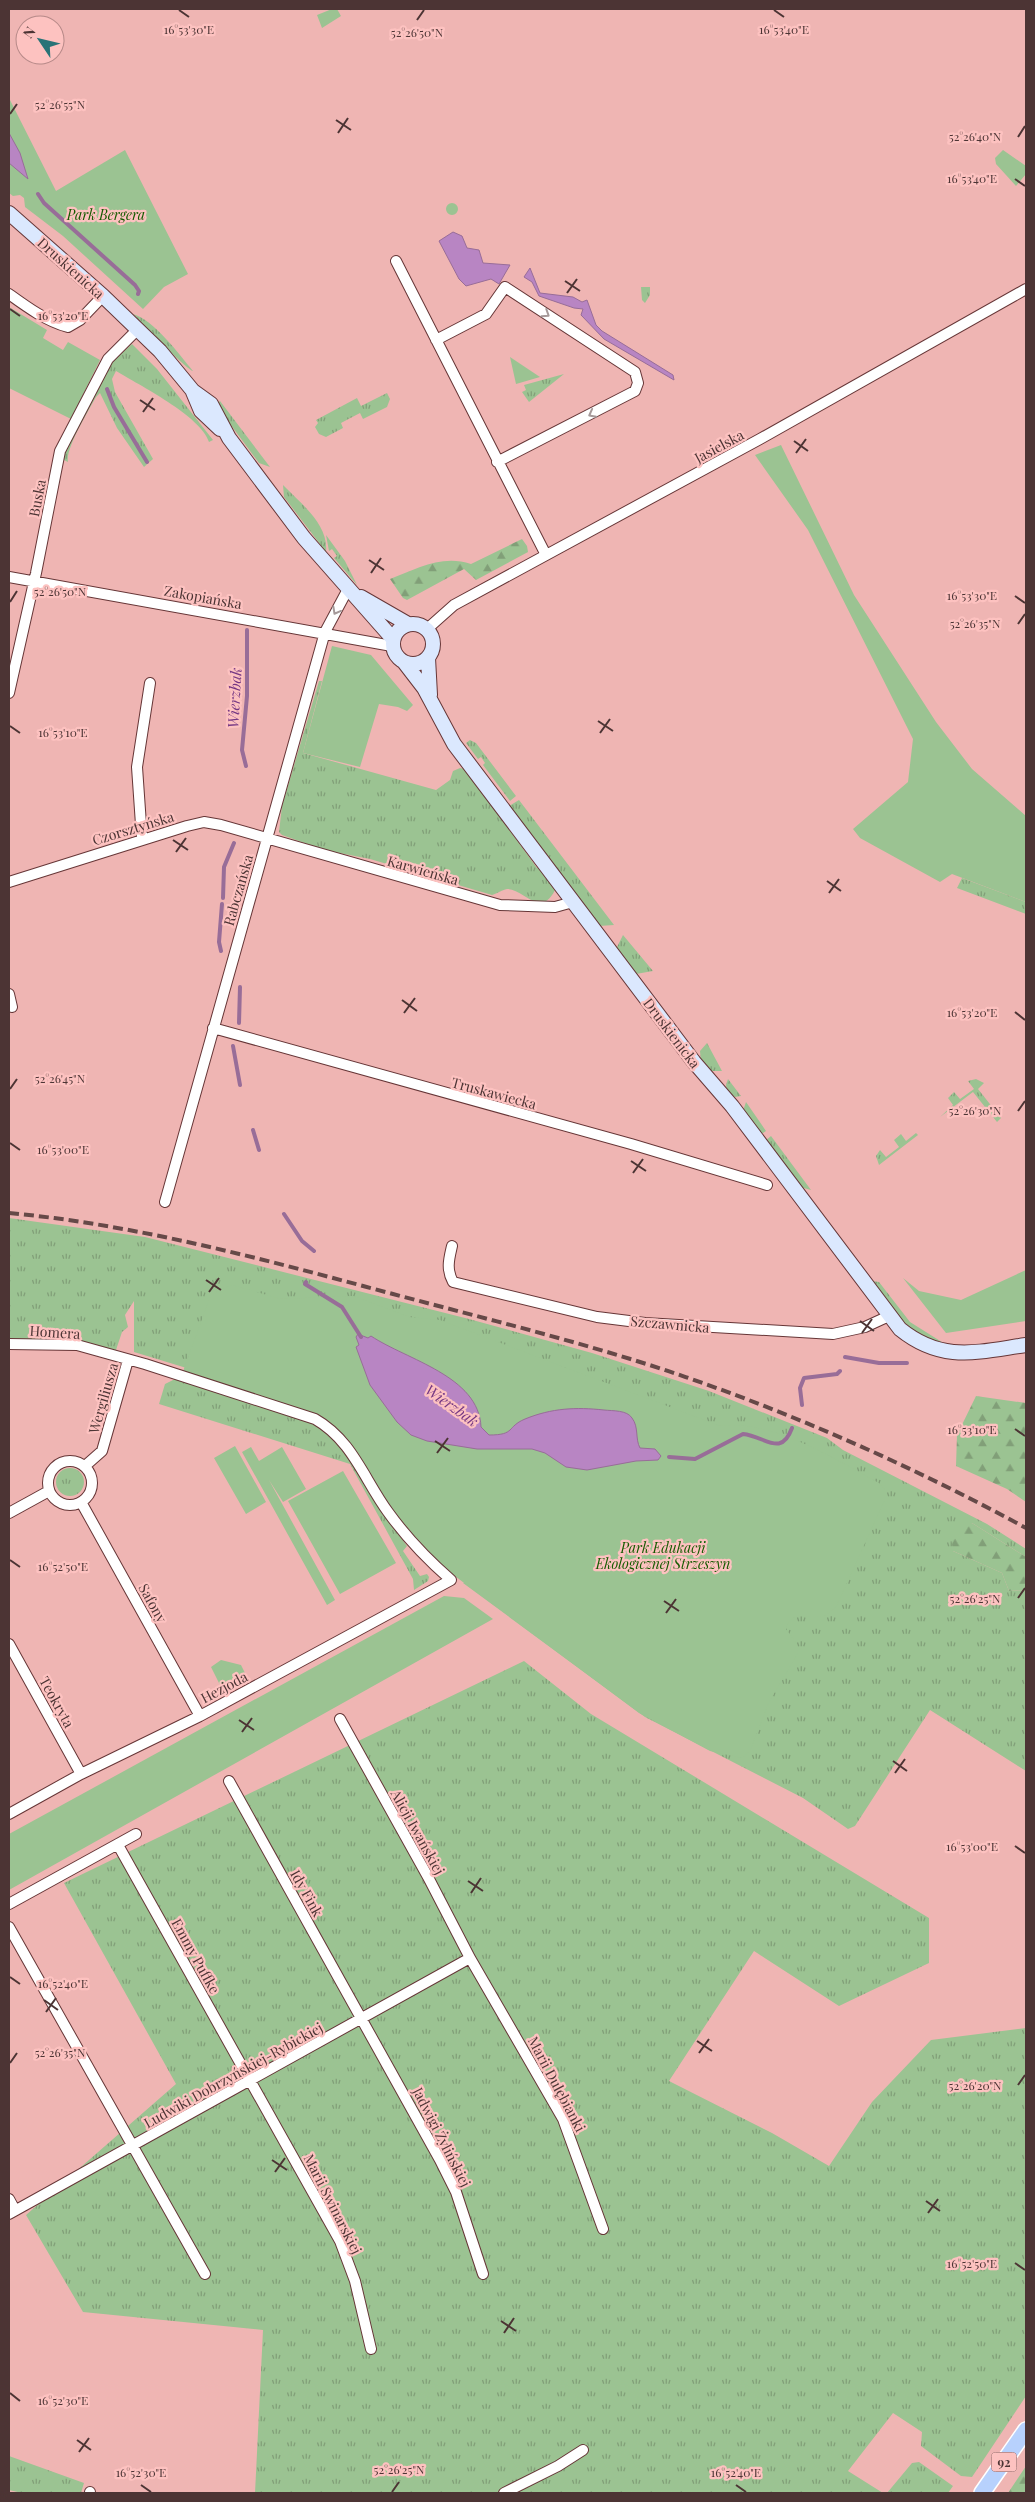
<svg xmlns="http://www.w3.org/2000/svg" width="1035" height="2502" font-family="'Playfair Display',serif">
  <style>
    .grass { fill: url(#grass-tufts) }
    .forest { fill: url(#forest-firs) }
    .green { fill: #9bc392 }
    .water { fill: #b885c3; stroke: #986d98 }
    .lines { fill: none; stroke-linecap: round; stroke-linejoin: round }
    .stream { stroke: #986d98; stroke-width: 4 }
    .street-casing { stroke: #663637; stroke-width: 12 }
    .secondary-casing { stroke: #663637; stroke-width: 16 }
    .primary-casing { stroke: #fff; stroke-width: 18 }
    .street { stroke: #fff; stroke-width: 10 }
    .secondary { stroke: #dbe8fe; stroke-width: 14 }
    .primary { stroke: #b7d1fd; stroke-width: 15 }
    .rail { stroke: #664948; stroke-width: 4; stroke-dasharray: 10 5; stroke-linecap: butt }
    .oneway { stroke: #a69a9a }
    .ticks { fill: none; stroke: #4c3434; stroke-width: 2 }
    .labels { text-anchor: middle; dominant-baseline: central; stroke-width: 4.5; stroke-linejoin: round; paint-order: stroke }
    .shield { fill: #fdc2c0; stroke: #815f5e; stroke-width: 1 }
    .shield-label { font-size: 12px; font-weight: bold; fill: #4c3434 }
    .park-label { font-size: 14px; font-style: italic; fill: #155b00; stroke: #fdc2c0 }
    .street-label { font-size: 14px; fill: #4c3434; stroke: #fdc2c0 }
    .water-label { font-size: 15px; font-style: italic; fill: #753783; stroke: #fdc2c0 }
    .ticks-label { font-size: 12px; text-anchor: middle; fill: #4c3434; stroke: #fdc2c0; stroke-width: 4.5; stroke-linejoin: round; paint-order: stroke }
  </style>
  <defs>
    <pattern id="grass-tufts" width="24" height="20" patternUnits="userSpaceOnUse" patternTransform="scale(1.25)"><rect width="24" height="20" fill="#9bc392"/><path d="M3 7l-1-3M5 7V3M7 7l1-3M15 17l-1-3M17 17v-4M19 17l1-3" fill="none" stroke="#819f78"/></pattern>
    <pattern id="forest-firs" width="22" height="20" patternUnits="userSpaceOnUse" patternTransform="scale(1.25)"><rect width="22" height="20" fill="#9bc392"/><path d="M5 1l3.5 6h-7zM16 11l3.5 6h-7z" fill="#819f78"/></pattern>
  </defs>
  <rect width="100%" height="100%" fill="#efb5b3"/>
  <path class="grass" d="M641,287h9v8l-5,8 -3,-3z
    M133,314c21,6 46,40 60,57 -7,-2 -51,-48 -60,-57z
    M132,344l25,25 56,71 -4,2c-8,-26 -70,-57 -93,-71l-4,8 3,13 38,67 -9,8 -27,-39 -17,-35 -4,4c-7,13 -31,52 -28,65l-6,-3 47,-94z
    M564,374l-35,28 -7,-10 4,-2 -2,-5z
    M387,393l3,6 -3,8 -24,12 -3,-6 -19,10 2,5 -17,9 -7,-3 -4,-7 3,-4 -2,-3 41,-22 4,8z
    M220,401l50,66 -11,-4 -43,-58z
    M283,485c17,18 46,39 43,67l-42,-55z
    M326,535l19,26 12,24 -23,-27 3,-2 -5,-7 -3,2z
    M319,681h3l-19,72 133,37 14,-10 3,-9 7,-3 5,1 67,92 5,7h3l15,22c-14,29 -33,-2 -48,-1 -5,1 -11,5 -15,6l-122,-36 -46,-9 -42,-15 -3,-3 3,-26z
    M470,740l6,3 40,53 -6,5 -27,-36 2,-2 -4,-6 -3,2 -12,-16z
    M519,800l95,125 -15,1 -90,-120z
    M962,878l64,24v12l-69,-26z
    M623,935l30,36 -17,3 -20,-25z
    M707,1043l15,28h-12l-9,-9 -1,-11z
    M728,1079l13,17 -6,1 -8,-6 -1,-6z
    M976,1079l8,4 -6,6 23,29 -4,4 -24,-30 -33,25 13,-12 -5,-7 6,-6 6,7 14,-10 -6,-8z
    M746,1102l20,29 -6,4 -17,-24z
    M916,1133l2,2 -39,30 -3,-9 4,-6 6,7 13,-10 -5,-7 7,-6 5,7z
    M771,1136l40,54 -11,-3 -35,-46z
    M9,1218l136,19 324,82 123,34 117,38 118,47 16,12 144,74 39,25v8l-54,-34 -19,28 49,22 7,18 17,-1v181l-96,-61 -75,116 -7,3 -45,-31 -158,-81 -182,-134 21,-10 314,15 -605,-218 -59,-18v-51l-9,14 3,12 -6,5 -6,18 -51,-10h-56z
    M872,1281l7,1 31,40 35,22c-38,-10 -52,-33 -75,-62z
    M175,1379l94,31c17,2 43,7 58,19 15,13 25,34 36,50 14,23 28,45 44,67l-4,5 17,25 7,-2 2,3 -1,4 -14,9 -1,-11 -63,-115 -191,-60 6,-20z
    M56 1482a14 14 0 1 1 28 0a14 14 0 1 1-28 0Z
    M524,1661l67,53 338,204v45l-90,43 -85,-55 -85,130 103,52 57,33 43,-64 59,-62 95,-12v368l-54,81 -11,-1 -40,-30 1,-14 -29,-19 -45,58 35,22h-628l8,-163 -180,-18 -57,-97 150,-131 -112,-201z
    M9,2456l75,27 -3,10h-59l-13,-3z
    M919,2462l34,24 -5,7h-61l25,-30z"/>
  <path class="forest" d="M522,539l5,7 1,6 -52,28 -12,-11 -57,31 -4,-2 -13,-19c26,-10 52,-25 81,-15z
    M976,1396l50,7v99l-19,-13 -51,-23 1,-31z
    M972,1523l54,34v33l-17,1 -7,-18 -49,-22 -3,-22z
    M1026,2466v27h-18z"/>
  <path class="green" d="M332,9h5l4,7 -19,12 -5,-13z
    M9,98l47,93 69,-41 63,124 -24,13 -21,22 -80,-73 -38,-29 -1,-9 -4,-3 -7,1 -4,-3z
    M1003,150l23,16v8l-10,12 -20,-22 -1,-6z
    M446 209a6 6 0 1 1 12 0a6 6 0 1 1-12 0Z
    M9,307l38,23 -4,8 20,12 5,-8 32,18 -29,59 -62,-31z
    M510,357l30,20 -24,7z
    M781,445l73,150 82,127 36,47 54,47v86l-74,-28 -12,8 -80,-44 -7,-9 55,-47 5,-43 -105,-209 -53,-75z
    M332,646l39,9 42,50 -6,6 -9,-4 -19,-3 -19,63 -57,-14z
    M1026,1270v51l-80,12 -43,-55 16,13 42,9z
    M232,1285l49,14 72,-3 56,21 31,3 280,106c50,-8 116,34 159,57l6,7v9l-48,106c-19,27 -44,-4 -51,24l11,15 1,9 -29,49 -19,49 -8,7 -32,-7 -71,-38 -195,-145 -42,-45 -62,-91 -12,-10 -146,-48 27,-74 9,-10z
    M235,1446l31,56 -20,12 -32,-56z
    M251,1447l8,14 23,-14 24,42 -23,13 -14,-22 66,120 -8,5 -85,-153z
    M343,1471l53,92 -56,31 -52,-93z
    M444,1596l20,2 29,21 -484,271v-56z
    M221,1660l20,5 4,8 -24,14 -10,-20z"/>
  <path class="water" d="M9,133l11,20 8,26 -19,-16z
    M453,232l9,4 5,12 12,2 4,13 27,2 -11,19 -8,-5 -25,7 -7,-7 -20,-38z
    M530,268l10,25 33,4 9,5 5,-2 9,25 6,6 71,44 1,5 -70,-41 -23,-24 2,-6 -9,-1 -35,-12 -7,-14 -8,-5z
    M358,1334l10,4 3,-2c36,24 108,40 110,91l8,8c27,0 17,-8 36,-16 27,-11 51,-12 79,-9 9,1 23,0 28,8 7,9 3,21 8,30l15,1 6,7 -3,4 -22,1 -49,9 -21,-3 -21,-14 -13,-4h-55l-50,-8 -16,-6 -14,-13 -27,-37 -14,-38 3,-2 -3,-8z"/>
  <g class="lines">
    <path class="stream" d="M38,194l6,9 91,82 4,6 -1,3
      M107,389l7,18 33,55
      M246,766l-4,-16 5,-54v-66
      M223,898l1,-31 10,-24
      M221,951l-2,-9 3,-38
      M239,1023l1,-36
      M233,1046l7,39
      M253,1130l6,20
      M284,1214l18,27 12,10
      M306,1282l-1,2 37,23 19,30
      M845,1357l34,6h28
      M802,1405l-2,-17 4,-10 33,-4 3,-3
      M669,1457l26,2 48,-25c22,2 38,24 49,-6"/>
    <g class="street-casing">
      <path id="street" d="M396,261l150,294
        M9,294c18,13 37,27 59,33l12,-7 23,-24
        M436,340l50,-26 19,-27 130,85 3,11 -3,8 -138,71
        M9,577l383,69
        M427,629l27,-24 306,-166 266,-150
        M9,693l27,-120 24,-122 48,-92 30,-30
        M142,839l-5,-72 13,-84
        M9,882l178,-56 17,-4 17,3 279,80 55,2 18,-5
        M9,994l3,13
        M213,1028l418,116 136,41
        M165,1202l160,-570 23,-43
        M452,1246c-3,13 -6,23 1,36l144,35 48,6 188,11 32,-7 24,-11
        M9,1344l68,1 68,19 170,55c37,21 49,60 73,93 18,25 40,48 63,68l-251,136 -119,58 -72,40
        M48 1483a22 22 0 1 1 44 0a22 22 0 1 1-44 0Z
        M85,1466l17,-15 26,-91
        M81,1502l119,214
        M9,1513l40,-22
        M9,1644l72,130
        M340,1719l88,158 42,81 93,161 40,110
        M229,1781l211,379 16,32 27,82
        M118,1845l222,396 15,40 16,68
        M9,1904l127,-70
        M9,1927l196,347
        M9,2199l6,11
        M9,2214l461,-256
        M90,2492v1
        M504,2493l54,-27 25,-16"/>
    </g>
    <g class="secondary-casing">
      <path id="secondary" d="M9,213l94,83 57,55 33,40 18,13 18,34 75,100 89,101
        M193,392l8,19 19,18
        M361,597l47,27
        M393 644a20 20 0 1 1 40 0a20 20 0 1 1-40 0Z
        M428,658l2,37
        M404,662l20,26 30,56 240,318 38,44 168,223c42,34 77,23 126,16"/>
    </g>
    <g class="primary-casing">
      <path id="primary" d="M982,2493l44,-63"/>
    </g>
    <use href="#street" class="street"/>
    <use href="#secondary" class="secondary"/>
    <use href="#primary" class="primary"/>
    <path class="rail" d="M9,1213c130,12 257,47 384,81 90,24 180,46 269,75 126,42 248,96 364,159"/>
  </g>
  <defs><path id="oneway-chevron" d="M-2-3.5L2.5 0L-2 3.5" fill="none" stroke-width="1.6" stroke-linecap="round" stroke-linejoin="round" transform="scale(1.25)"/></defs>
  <g class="oneway">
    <use href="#oneway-chevron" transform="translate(546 314) rotate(33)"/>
    <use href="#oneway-chevron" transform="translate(592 414) rotate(152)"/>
    <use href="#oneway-chevron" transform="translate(336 611) rotate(119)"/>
  </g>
  <path class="ticks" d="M179,10l10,7M774,10l10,7M417,20l7,-10M10,114l7,-10M336,120l15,10M338,133l10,-15M1018,137l7,-11M1015,179l10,7M565,281l15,10M567,293l10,-14M10,309l10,7M140,400l15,10M143,412l10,-14M794,441l14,10M796,453l10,-14M369,560l15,10M371,573l10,-15M1015,596l10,7M10,602l7,-11M1018,624l7,-10M598,721l15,10M10,726l10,7M600,733l10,-14M173,840l15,10M176,852l10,-14M827,881l14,10M829,893l10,-14M402,1000l15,11M1015,1012l10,8M404,1013l11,-15M10,1089l7,-10M1018,1111l7,-10M10,1143l10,7M631,1161l15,10M633,1173l10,-14M206,1280l15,10M209,1292l10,-14M860,1321l14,10M862,1333l10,-14M1015,1429l10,7M435,1441l15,10M437,1453l11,-15M10,1560l10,7M1018,1598l7,-10M664,1601l15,10M666,1613l10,-14M239,1720l15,10M242,1732l10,-14M893,1761l14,10M895,1773l10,-14M1015,1846l10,7M468,1881l15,10M471,1893l10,-15M10,1977l10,7M44,2000l14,10M46,2012l10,-14M697,2041l15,10M699,2053l10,-14M10,2063l7,-10M1018,2085l7,-10M272,2160l15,10M275,2172l10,-14M926,2201l14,10M928,2213l10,-14M1015,2263l10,7M501,2321l15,10M504,2333l10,-15M10,2393l10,8M77,2440l14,10M79,2452l10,-14M141,2485l10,7M736,2485l10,7M392,2492l7,-10"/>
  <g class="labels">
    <rect class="shield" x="991.5" y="2452.5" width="25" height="19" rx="4"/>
    <g class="shield-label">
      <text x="1004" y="2462">92</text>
    </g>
    <g class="park-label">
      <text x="106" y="214">Park Bergera</text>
      <text x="663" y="1547">Park Edukacji<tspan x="663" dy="16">Ekologicznej Strzeszyn</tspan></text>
    </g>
    <g class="street-label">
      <text transform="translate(71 268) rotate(42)">Druskienicka</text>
      <text transform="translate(719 446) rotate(-28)">Jasielska</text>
      <text transform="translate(37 498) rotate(-79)">Buska</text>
      <text transform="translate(203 597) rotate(10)">Zakopiańska</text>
      <text transform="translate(133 828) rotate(-17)">Czorsztyńska</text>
      <text transform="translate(423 870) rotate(16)">Karwieńska</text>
      <text transform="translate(238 890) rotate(-74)">Rabczańska</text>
      <text transform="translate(672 1033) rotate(53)">Druskienicka</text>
      <text transform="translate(494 1093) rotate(15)">Truskawiecka</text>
      <text transform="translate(670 1324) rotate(5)">Szczawnicka</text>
      <text transform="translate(55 1332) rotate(4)">Homera</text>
      <text transform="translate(103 1398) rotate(-74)">Wergiliusza</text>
      <text transform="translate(153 1603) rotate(61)">Safony</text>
      <text transform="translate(224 1687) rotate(-28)">Hezjoda</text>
      <text transform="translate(57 1702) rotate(61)">Teokryta</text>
      <text transform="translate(418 1832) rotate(61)">Alicji Iwańskiej</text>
      <text transform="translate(307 1893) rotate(61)">Idy Fink</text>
      <text transform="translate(196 1956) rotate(61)">Emmy Puffke</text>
      <text transform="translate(233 2075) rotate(-29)">Ludwiki Dobrzyńskiej-Rybickiej</text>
      <text transform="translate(557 2084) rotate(62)">Marii Dulębianki</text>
      <text transform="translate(442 2137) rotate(63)">Jadwigi Żylińskiej</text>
      <text transform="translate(333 2204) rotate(63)">Marii Swinarskiej</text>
    </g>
    <g class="water-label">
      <text transform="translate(234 698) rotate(-87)">Wierzbak</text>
      <text transform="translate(452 1405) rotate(35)">Wierzbak</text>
    </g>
  </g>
  <g class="ticks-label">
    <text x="784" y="34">16°53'40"E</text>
    <text x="189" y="34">16°53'30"E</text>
    <text x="417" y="37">52°26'50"N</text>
    <text x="60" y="109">52°26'55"N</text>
    <text x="975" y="141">52°26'40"N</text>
    <text x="972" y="183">16°53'40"E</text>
    <text x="63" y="320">16°53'20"E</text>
    <text x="60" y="596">52°26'50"N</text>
    <text x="972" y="600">16°53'30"E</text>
    <text x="975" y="628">52°26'35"N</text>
    <text x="63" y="737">16°53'10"E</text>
    <text x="972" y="1017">16°53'20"E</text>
    <text x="60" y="1083">52°26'45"N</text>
    <text x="975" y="1115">52°26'30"N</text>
    <text x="63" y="1154">16°53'00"E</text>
    <text x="972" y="1434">16°53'10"E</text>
    <text x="63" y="1571">16°52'50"E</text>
    <text x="975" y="1603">52°26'25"N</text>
    <text x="972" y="1851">16°53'00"E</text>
    <text x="63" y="1988">16°52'40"E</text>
    <text x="60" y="2057">52°26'35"N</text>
    <text x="975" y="2090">52°26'20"N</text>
    <text x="972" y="2268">16°52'50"E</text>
    <text x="63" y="2405">16°52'30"E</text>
    <text x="399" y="2474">52°26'25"N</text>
    <text x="141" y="2477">16°52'30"E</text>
    <text x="736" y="2477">16°52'40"E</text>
  </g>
  <rect width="1035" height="2502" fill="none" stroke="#4c3434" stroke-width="20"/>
  <g transform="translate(40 40) rotate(305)"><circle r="24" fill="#fdc2c0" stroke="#b68988"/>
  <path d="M0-4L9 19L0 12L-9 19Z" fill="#297377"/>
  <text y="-8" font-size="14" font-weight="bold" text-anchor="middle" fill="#4c3434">N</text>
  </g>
</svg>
